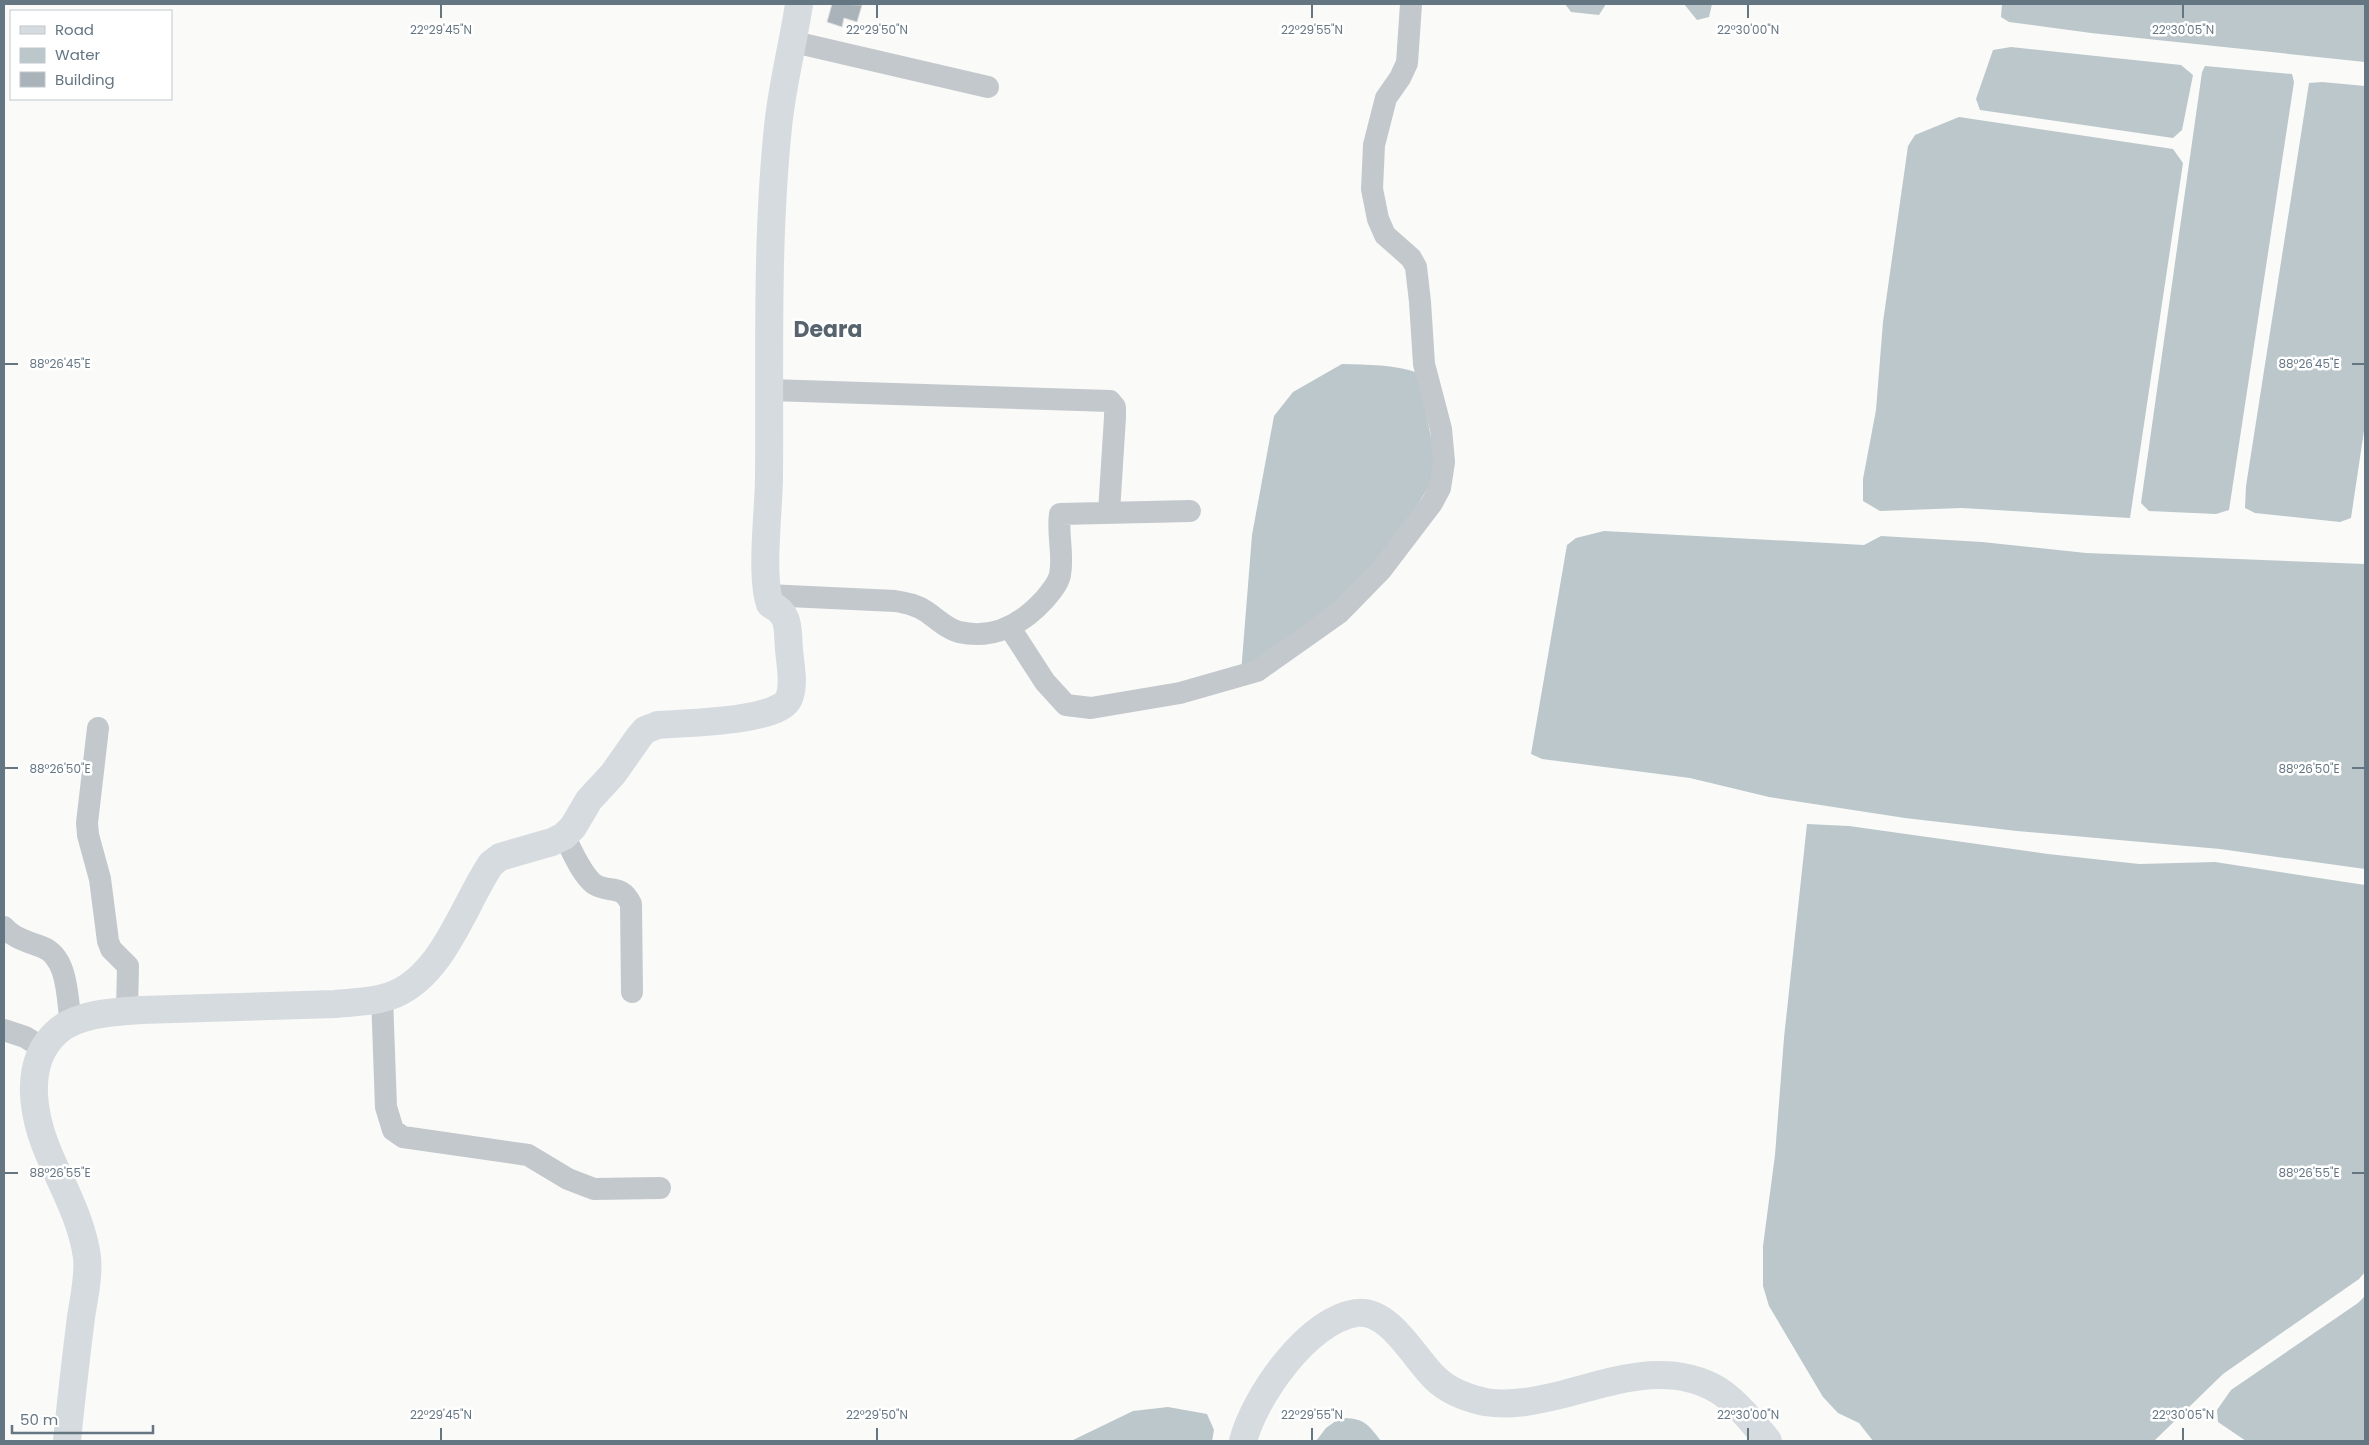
<svg xmlns="http://www.w3.org/2000/svg" width="2369" height="1445" font-family="Poppins,sans-serif">
  <style>
    .water { fill: #bbc7cb }
    .building { fill: #aab3b9; stroke: #dcdcda }
    .lines { fill: none; stroke-linecap: round; stroke-linejoin: round }
    .street { stroke: #c3c8cc; stroke-width: 22 }
    .secondary { stroke: #d6dbdf; stroke-width: 28 }
    .ticks { fill: none; stroke: #657683; stroke-width: 2 }
    .labels { text-anchor: middle; dominant-baseline: central; stroke-width: 5; stroke-linejoin: round; paint-order: stroke }
    .district-label { font-size: 22px; font-weight: bold; fill: #57646e; stroke: #fff }
    .ticks-label { font-size: 12px; text-anchor: middle; fill: #657683; stroke: #fff; stroke-width: 5; stroke-linejoin: round; paint-order: stroke }
  </style>
  <rect width="100%" height="100%" fill="#fafaf8"/>
  <path class="water" d="M1565,4h41l-7,11 -28,-3z
    M1684,4h28l-3,13 -12,3z
    M2002,4h363v58l-274,-29 -82,-11 -8,-5z
    M2011,47l170,18 12,10 -11,55 -9,8 -193,-28 -4,-11 17,-49z
    M2205,66l87,8 2,8 -65,428 -13,4 -67,-3 -8,-8 61,-431z
    M2322,82l43,4v338l-14,94 -11,4 -85,-9 -10,-5 1,-22 63,-403z
    M1959,117l214,32 10,14 -53,355 -168,-10 -82,3 -17,-10v-22l13,-69 7,-88 25,-176 7,-11z
    M1342,364c25,1 52,0 76,9l20,99 -66,105 -131,96 11,-138 22,-119 19,-24z
    M1604,531l260,14 17,-9 101,6 104,11 279,11v305l-145,-20 -203,-18 -112,-13 -136,-21 -79,-19 -148,-19 -11,-5 36,-209 9,-7z
    M1807,824l42,2 199,28 91,10 76,-2 150,23v387l-6,7 -136,95 -69,67h-281l-14,-18 -21,-10 -15,-16 -54,-91 -6,-20v-40l12,-91 9,-117z
    M2365,1296v145h-119l-28,-19 -1,-12 14,-20 127,-87z
    M1168,1407l39,7 7,16 -2,11h-141l62,-30z
    M1340,1418c24,0 27,5 41,23h-65l10,-13z"/>
  <path class="building" d="M832,4l30,1 -5,17 -13,-4 -2,9 -15,-5z"/>
  <g class="lines">
    <path class="street" d="M794,42l194,45
      M770,390l340,11 5,6v10l-6,95
      M767,595l128,6c12,2 22,4 32,11 10,7 20,17 32,20 34,8 63,-8 85,-32 6,-7 14,-16 16,-25 4,-21 -3,-41 0,-61l130,-3
      M1010,628l35,54 21,23 25,3 89,-15 77,-22 82,-58 42,-43 51,-67 8,-15 4,-26 -3,-33 -17,-65 -4,-62 -4,-35 -5,-9 -26,-23 -7,-16 -6,-30 2,-44 12,-47 14,-20 7,-15 4,-59
      M98,728l-11,95 1,12 12,44 8,62 3,8 17,17 -1,45
      M564,836c8,14 17,38 30,48 16,10 27,-1 37,20l1,88
      M4,927c9,11 25,15 38,20 27,10 25,53 29,77
      M382,997l4,110 7,23 10,7 125,18 40,24 26,10 66,-1
      M4,1030l21,7 18,11"/>
    <path class="secondary" d="M67,1441c4,-41 9,-83 14,-124 3,-19 8,-41 6,-60 -5,-35 -21,-64 -35,-96 -18,-39 -32,-97 6,-130 21,-18 57,-19 83,-21l194,-6c20,-2 41,-2 60,-10 49,-21 69,-90 96,-130l9,-7 52,-15 12,-6 9,-9 16,-27 24,-26 26,-37 6,-7 13,-5c25,-2 122,-3 131,-27 6,-14 1,-34 0,-49 -2,-21 2,-34 -19,-45 -10,-29 -1,-94 -1,-128 1,-116 -3,-234 9,-349 4,-42 15,-82 21,-123
      M1243,1441c12,-45 64,-120 113,-128 33,-5 58,45 79,65 13,13 32,20 50,24 26,4 50,-1 75,-7 52,-13 107,-35 158,-5 19,12 36,34 50,51"/>
  </g>
  <path class="ticks" d="M441,5v13M877,5v13M1312,5v13M1748,5v13M2183,5v13M5,364h13M2352,364h12M5,768h13M2352,768h12M5,1173h13M2352,1173h12M441,1428v12M877,1428v12M1312,1428v12M1748,1428v12M2183,1428v12"/>
  <g class="labels">
    <g class="district-label">
      <text x="828" y="329">Deara</text>
    </g>
  </g>
  <g class="ticks-label">
    <text x="441" y="34">22°29'45"N</text>
    <text x="877" y="34">22°29'50"N</text>
    <text x="1312" y="34">22°29'55"N</text>
    <text x="1748" y="34">22°30'00"N</text>
    <text x="2183" y="34">22°30'05"N</text>
    <text x="2309" y="368">88°26'45"E</text>
    <text x="60" y="368">88°26'45"E</text>
    <text x="2309" y="773">88°26'50"E</text>
    <text x="60" y="773">88°26'50"E</text>
    <text x="2309" y="1177">88°26'55"E</text>
    <text x="60" y="1177">88°26'55"E</text>
    <text x="441" y="1419">22°29'45"N</text>
    <text x="877" y="1419">22°29'50"N</text>
    <text x="1312" y="1419">22°29'55"N</text>
    <text x="1748" y="1419">22°30'00"N</text>
    <text x="2183" y="1419">22°30'05"N</text>
  </g>
  <rect width="2369" height="1445" fill="none" stroke="#657683" stroke-width="10"/>
  <rect x="10" y="10" width="162" height="90" fill="#ffffff" stroke="#c1c8cd"/>
  <rect x="20" y="26" width="25" height="8" fill="#d6dbdf" stroke="#c1c8cd"/>
  <text x="55" y="35" font-size="15" fill="#657683">Road</text>
  <rect x="20" y="48" width="25" height="15" fill="#bbc7cb" stroke="#c1c8cd"/>
  <text x="55" y="60" font-size="15" fill="#657683">Water</text>
  <rect x="20" y="72" width="25" height="15" fill="#aab3b9" stroke="#c1c8cd"/>
  <text x="55" y="85" font-size="15" fill="#657683">Building</text>
  <path d="M12 1425v8h141v-8" fill="none" stroke="#657683" stroke-width="2.5"/>
  <text x="20" y="1425" font-size="15" fill="#657683" stroke="#ffffff" stroke-width="4" paint-order="stroke">50 m</text>
</svg>
